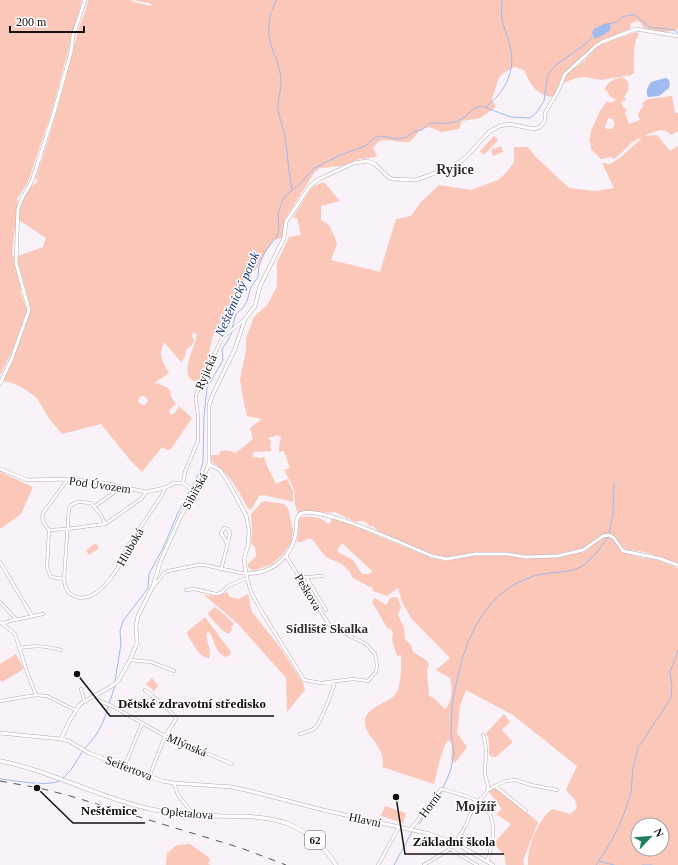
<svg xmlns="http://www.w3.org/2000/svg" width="678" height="865" font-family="Georgia,serif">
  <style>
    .green { fill: #fbc7b8; fill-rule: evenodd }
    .water { fill: #9ebaee }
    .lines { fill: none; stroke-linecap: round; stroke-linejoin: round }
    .stream { stroke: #9ebaee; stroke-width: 1 }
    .minor-casing { stroke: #b3acb2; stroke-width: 3.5 }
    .tertiary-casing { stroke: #b3acb2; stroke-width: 4 }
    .primary-casing { stroke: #b3acb2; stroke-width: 4.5 }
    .minor { stroke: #fff; stroke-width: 2.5 }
    .tertiary { stroke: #fff; stroke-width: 3 }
    .primary { stroke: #fff; stroke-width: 3.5 }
    .rail { stroke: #595558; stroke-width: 1; stroke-dasharray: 7 7; stroke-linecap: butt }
    .labels { text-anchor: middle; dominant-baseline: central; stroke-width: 3; stroke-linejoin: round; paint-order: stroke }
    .shield { fill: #fff; stroke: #5a585a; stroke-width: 1 }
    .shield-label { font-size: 11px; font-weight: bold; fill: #141113 }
    .street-label { font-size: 12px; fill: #141113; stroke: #fff }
    .water-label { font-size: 13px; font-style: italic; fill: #1a3875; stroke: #fff }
    .neighbourhood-label { font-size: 13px; font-weight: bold; fill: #312b30; stroke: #fff }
    .quarter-label { font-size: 14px; font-weight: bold; fill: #312b30; stroke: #fff }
    .leader { fill: none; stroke: #141113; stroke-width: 1.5 }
    .callout-dot { fill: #141113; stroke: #fff; stroke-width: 1.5 }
    .callout-label { font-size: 13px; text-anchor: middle; font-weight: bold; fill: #141113; stroke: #fff; stroke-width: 3; stroke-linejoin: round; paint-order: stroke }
  </style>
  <rect width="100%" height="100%" fill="#f9f2f8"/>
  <path class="green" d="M0,0h82l-31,114 -20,59 -3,9 -11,17 1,2 -6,53c3,4 2,8 3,12 2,8 6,15 7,23l-2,1 7,21 -17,45 -10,19z
    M88,0h43l3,2 17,4 1,-2 -19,-4h545v29c-9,5 -24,2 -34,-1l-4,-6 -3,-1 -6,2 -1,6 -33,14 -34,31 -8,20 -4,3c-16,-4 -20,-12 -27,-27l-9,-3c-20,8 -16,14 -23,32l4,8 -16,11 -18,3 -3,8 -17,3 -13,-5 -9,3 -10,12c-9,1 -24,-4 -30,-1 -3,1 -5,5 -7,7l4,8 -6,2 -12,1 -17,7 -22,2 -6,5 -29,46 -3,19 -9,2 -17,29 -9,8 -10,15 4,7 -6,9 -16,16 -7,14 -3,16 -8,25 -7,2 -5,-3c-5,-16 5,-28 8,-44l-4,-1 -1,3 2,5 -2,4 -6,5 -1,7 -4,5 -17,-20c-6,15 -2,18 5,31l-16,11 4,-1 11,5 2,3 1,6 5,7 -9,8 2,-1 2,4 4,-2 4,-7 13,12 -21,31 -4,1 -5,-3 -20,25 -12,-12 -29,-36 -39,10 -14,-17 -11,-19 -14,-10 -11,-5 -9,-2 11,-23 17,-48 -13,-48v-6l25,-9 3,-9 -27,-18c0,-14 4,-23 13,-34l2,-1 4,-5 -3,-2 2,-4c16,-46 28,-92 40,-139 3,-12 9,-23 11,-35zM143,396h2l3,5 -3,4 -5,-1 -2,-3 2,-4z
    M636,32l3,2c-7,10 -5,27 -5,39l-3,2 -30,5 -16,-3 -9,1 -13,5 5,-10 16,-12 14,-15 17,-7z
    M621,77c10,3 9,13 3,20l2,3 -5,2 2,5 4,3 -2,3 4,11 11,-4 -2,-5 2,-5 3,-3 -1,-4 6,-4 24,-3 3,17h3v18l-7,4c-8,-9 -17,-3 -27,1l13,-1 13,16 8,-5v418l-33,-12 -14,-2 -1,2c-10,-4 -11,-15 -21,-18l-7,1 -15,12 -11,4 -19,3 -32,2 -18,-4h-32l-28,6 -15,-3 -52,-22 -7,-7 -3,1c-3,-6 -9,-7 -15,-5l-20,-10c-13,3 -25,-5 -37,3l-3,-11 -1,-15 -10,-19 6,-2 -6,-17 -5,1v-7l2,-8 -5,-2 -2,2h-4l-1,2 2,2 -1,6 2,4 -18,1 -2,5 9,1 3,-1 3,9 9,18 11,-5 6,12v11l-29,-7 -5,1 -7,12 -3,2c-12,-21 -17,-34 -38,-49v-6h8l1,-3c6,-2 9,-2 15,1l2,-1 16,-13 -3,-11 12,-9 -15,-3 -4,-18 -3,-19 6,-29v-12l8,-21 14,-13 9,-18v-23l12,-26 12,-2 -4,-17 -4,-1 19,-30 12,-5 16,19 -19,5v14l8,5 8,18 -6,17 49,12 16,-53 15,-3 10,-14 18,-17 32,5 27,-10 9,-8 7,-10v-15h14l7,9 34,32 26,3 19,-3 -12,-25 8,1 11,-7 21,-19c-13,2 -18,16 -29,21l-2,-2 -10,2 -10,-10v-5l-2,-2 2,-11 9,-20 7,-10 4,2 6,-4 -5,-1 -7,-9c3,-8 8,-9 16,-12zM608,118l5,1 2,5 -3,5h-5l-2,-2z
    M494,136l4,4 -14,15 -4,-4z
    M501,146l2,6 -10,4 -2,-6z
    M0,472l33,15 -12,27 -21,15z
    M265,501l19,3 4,4 5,23 -2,12 -8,11 -11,10 -19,7 -5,-4v-3l8,-8 -1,-9 -4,-3 1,-16 -1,-14 11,-12z
    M301,517c8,-1 22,0 27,7l3,-2 1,-3h6l93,39 16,3 28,-6h31l19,4 33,-2 26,-5 19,-14 6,-1 4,2 10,13 19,6 12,1 24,9v297h-150c-1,-18 10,-45 24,-56l18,5 7,-6 -2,-8 -9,-10 11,-24 -64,-51 -47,-25 -6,16 -3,27 10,14 -12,16 -4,-3 1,-15 -2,-4h-3c-7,14 -9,28 -13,43l-52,-17c6,-21 -19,-30 -17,-47 1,-12 22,-17 30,-25 7,-9 6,-30 6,-40l-4,1 -5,-16 1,-8 -3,-4 -2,1 -16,-27 2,-4 2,1 10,6 1,-1 3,-6 4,-1 4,1 3,9 -3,8 6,13 1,11 6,6 2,7 13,8 3,4 -2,6 2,26c9,3 11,10 17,13 6,-10 7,-20 4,-31l-14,-8 14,-12 -39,-40 -9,-16 -4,-14 -11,8 -14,-5 -1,-4h-2l-15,-8 -3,-2 -2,-5 -8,-8 -16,-7 -14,-18h-5l-5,3h-5l2,-15 -2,-3zM342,543l30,28v1l-4,2h-6l-9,-14 -15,-8 -1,-2zM638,825h24v24h-24z
    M96,543l3,5 -10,7 -3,-5z
    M227,592l3,5 9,2 9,-5 4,18 28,35 23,36 2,7 -18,22 -1,-34 -48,-54 -34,-29 14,1z
    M214,607l10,7 10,10 -3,3 2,2 -5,5 -5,-3 -14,-15 -1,-2z
    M205,617l26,35 -1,3 -5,2c-13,-8 -9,-18 -17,-26 -5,8 5,16 1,27 -10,0 -17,-16 -22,-24l1,-3z
    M16,654l8,15 -22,13 -2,-2v-16z
    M152,678l6,8 -4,5 -8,-7z
    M504,714l6,8 -8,8 11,12 -17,15h-4l-3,-2v-15l-3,-7z
    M493,788l7,3 38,31 -15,39 1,4h-18l-2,-10 -7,-8 -2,-5 16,-18 -15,-10 6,-5 -13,-17z
    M385,806l21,7 -3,10 -22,-7z
    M190,844l17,12 3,4 -2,4 3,1h-45l1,-12 10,-8z"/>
  <path class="water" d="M609,23l2,3 -1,4 -5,4 -10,5 -3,-6 2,-4 10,-5z
    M665,78c6,1 5,6 4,10l-10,8 -11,1c-3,-5 0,-11 3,-15z"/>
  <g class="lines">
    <path class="stream" d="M272,10l4,-10
      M271,13c-8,31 7,39 10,66 1,10 -4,20 -3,31 1,9 6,18 7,27 3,17 3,34 7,52
      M608,24l9,-2 5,-5 7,-2h6l14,12 25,3 4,3
      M486,107c21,-17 31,-38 23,-65 -2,-8 -6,-16 -7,-23 -1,-6 0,-13 0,-19
      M232,329l4,-15 7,-6 4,-7 4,-14 7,-10 1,-11 4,-10 6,-10 7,-8 3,-8 -1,-18 7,-16 15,-12 13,-15 25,-13 27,-10 11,-9 5,-1 16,3 9,-2 7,-5 9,-2 8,-7c10,0 21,2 30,-3 8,-4 12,-13 21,-14l30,11 19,1 7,-6 7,-11 3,-22 3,-7 6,-7 31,-22 7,-8
      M609,534l4,-21 1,-30
      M115,681l6,-37 -1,-13 3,-10 25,-33 1,-14 14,-26 14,-33 24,-46 2,-7 1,-46 3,-28 16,-28 -1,-11 5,-7 5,-10
      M452,707c8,-53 25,-114 82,-131 13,-4 27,-3 39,-6 16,-4 26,-21 35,-33
      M63,778l8,-8 11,-18 14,-17 7,-13 12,-36
      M0,779c14,1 50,9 61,1
      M443,788l7,-16 4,-18 -3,-21 1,-26
      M419,824l23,-32
      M599,861l15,4
      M394,865l18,-33
      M596,865l15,-23 12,-25 8,-24 2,-25 5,-20 33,-50 1,-11 -2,-15 8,-22
      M642,865h10"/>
    <g class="minor-casing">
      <path id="minor" d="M68,479l-25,34c-2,8 1,11 6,17l18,-1 38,-5 36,-25 5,-7
        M183,483l2,-11 13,-31v-26l-2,-13v-7l26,-57 23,-19
        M95,506l27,-19
        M49,530l-2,38 4,9 13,2c1,9 3,15 13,18 18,5 34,-18 42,-31 3,-6 5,-14 9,-20 11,-17 23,-34 34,-51l3,-7
        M0,562l32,54
        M221,570l9,-36 -2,-5 -4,-1 -3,5 6,10
        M299,577h7l20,33
        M307,577l15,-1
        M64,579l5,-71c6,-8 13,-6 22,-5l10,12 4,9
        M154,586l10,-13 4,-2 30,-6h6l42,9 5,18 11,20 42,68 17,3 32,-4 15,2 8,-9 1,-7 -2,-11 -9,-10 -36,-18 -44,-70
        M186,590l8,-1 22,5 5,-1 7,-7 19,-8
        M0,602l16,17
        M0,622l15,12 12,38 9,23
        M2,624l8,-3 33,-7
        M19,648c16,-3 27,-2 42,2
        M130,660l21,2 23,9
        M81,689l3,11
        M145,690c8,7 27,20 31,29l-11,17 -16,41
        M95,696l4,5 11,4 55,31 67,28
        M0,701l36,-6 11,1 28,14
        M300,734c6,-2 11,-3 15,-6 7,-7 15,-33 19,-42l-2,-4
        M124,767l18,-43
        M174,783l4,12 16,20
        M495,786l31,25
        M487,791l8,-5 11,-5 10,-1 15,5 26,5
        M478,801c4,-3 9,-7 10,-12 1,-6 -3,-10 -3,-16 0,-13 3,-26 -2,-38
        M410,829l5,-5 26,-35c11,3 33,8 41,15 17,14 11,40 5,58
        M458,838c9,-12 13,-23 17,-38
        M378,865l21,-38
        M424,865l26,-16 27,16"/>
    </g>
    <g class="tertiary-casing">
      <path id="tertiary" d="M0,384l12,-26 17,-48 -13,-47 2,-54c3,-12 11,-20 15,-31l20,-62 18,-64 2,-16 12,-36
        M209,464l11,6 8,12 18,33 3,15 -1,15 -4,14 2,15c6,-1 12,-1 18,-3 17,-6 30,-21 32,-40 1,-6 -1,-13 4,-17 16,-11 112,34 132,42l15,3 28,-5h32l18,3 33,-1 25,-6 20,-14 6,-1 5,3 9,13 35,7 20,7
        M0,469l27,11 41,-1 35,4 43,9 19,-4 9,-5h9l13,10
        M0,733l61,6 8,2 20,12 21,8 52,20 12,2 58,4 18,4 69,18 111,25 30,12 33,19
        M61,739l9,-19 10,-16 32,-18 6,-5 12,-21 7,-17 -1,-18 2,-9 15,-30 8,-26 20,-44 19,-31 9,-21v-59l4,-11 22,-45 10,-30 10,-13 5,-20 24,-48 2,-16 24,-36 9,-7 35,-16 13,-2 8,3 12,12 5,3 24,1 22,-8 12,-2 16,-13 24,-26 10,-5 9,-2 25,5 6,-2 5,-6v-8l13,-22 7,-17 32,-29 5,-3 34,-13 42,7"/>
    </g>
    <g class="primary-casing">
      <path id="primary" d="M0,761c52,10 99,37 150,48 23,5 46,6 70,7 22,0 45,0 66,7 21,8 38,23 50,42"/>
    </g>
    <use href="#minor" class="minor"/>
    <use href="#tertiary" class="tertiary"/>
    <use href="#primary" class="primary"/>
    <path class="rail" d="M0,781l39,7 28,7 174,53 45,17"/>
  </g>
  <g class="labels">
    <rect class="shield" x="305" y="831" width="20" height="18" rx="3"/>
    <g class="shield-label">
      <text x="315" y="840">62</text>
    </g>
    <g class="street-label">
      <text transform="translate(206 372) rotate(-66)">Ryjická</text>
      <text transform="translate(100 485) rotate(8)">Pod Úvozem</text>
      <text transform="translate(195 491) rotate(-61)">Sibiřská</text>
      <text transform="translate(130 547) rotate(-60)">Hluboká</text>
      <text transform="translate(308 592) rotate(59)">Peškova</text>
      <text transform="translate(187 745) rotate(23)">Mlýnská</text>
      <text transform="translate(129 768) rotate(21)">Seifertova</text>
      <text transform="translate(430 805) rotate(-53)">Horní</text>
      <text transform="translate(187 813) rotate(5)">Opletalova</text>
      <text transform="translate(365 820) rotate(12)">Hlavní</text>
    </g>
    <g class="water-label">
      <text transform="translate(237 294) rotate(-66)">Neštěmický potok</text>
    </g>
    <g class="neighbourhood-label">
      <text x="327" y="628">Sídliště Skalka</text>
    </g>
    <g class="quarter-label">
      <text x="455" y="169">Ryjice</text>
      <text x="476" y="806">Mojžíř</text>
    </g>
  </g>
  <path class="leader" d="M77 674L110 716H274M37 788L73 823H145M396 797L405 854H504"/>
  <g class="callout-dot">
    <circle cx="77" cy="674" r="4"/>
    <circle cx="37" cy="788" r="4"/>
    <circle cx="396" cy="797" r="4"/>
  </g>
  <g class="callout-label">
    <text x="192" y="708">Dětské zdravotní středisko</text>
    <text x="109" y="815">Neštěmice</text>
    <text x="454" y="846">Základní škola</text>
  </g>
  <g transform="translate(650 837) rotate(64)"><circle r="19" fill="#ffffff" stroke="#a1a0a1"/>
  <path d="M0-3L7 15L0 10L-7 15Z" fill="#20825b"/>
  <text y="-6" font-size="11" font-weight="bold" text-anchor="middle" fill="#141113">N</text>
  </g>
  <path d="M10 26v6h74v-6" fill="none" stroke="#141113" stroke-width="2"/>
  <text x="16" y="26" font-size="12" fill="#141113" stroke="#ffffff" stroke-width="3" paint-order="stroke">200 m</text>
</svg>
